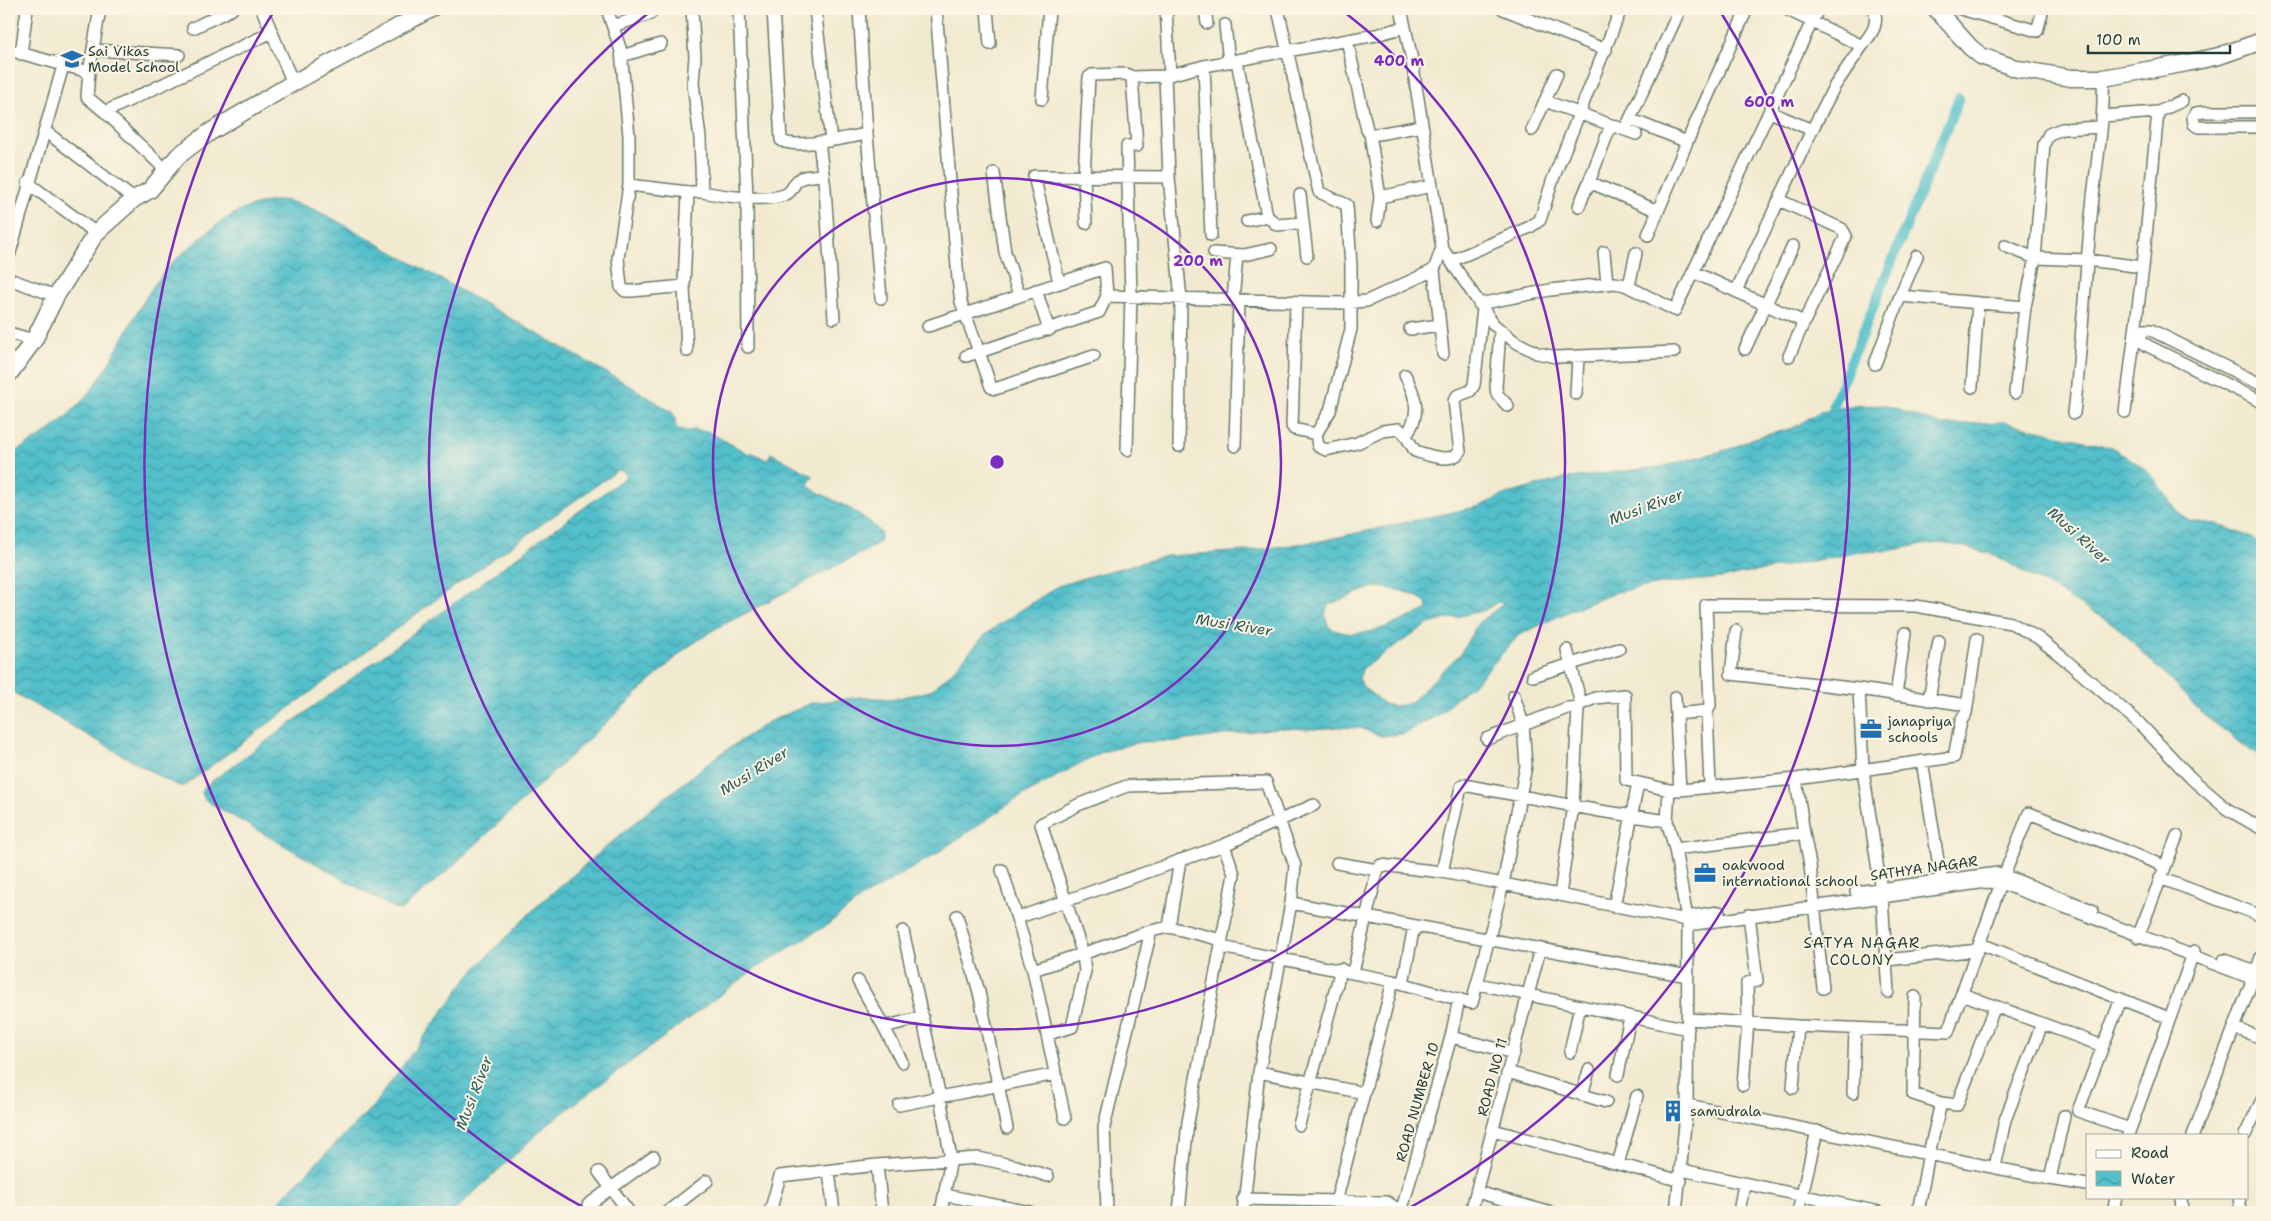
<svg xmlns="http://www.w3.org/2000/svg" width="2271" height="1221" font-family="'Shantell Sans',sans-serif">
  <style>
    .water { fill: url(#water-waves); stroke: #387e7f; fill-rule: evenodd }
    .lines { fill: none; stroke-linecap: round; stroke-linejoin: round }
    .canal { stroke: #52bfca; stroke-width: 10 }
    .street-casing { stroke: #697a6b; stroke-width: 14 }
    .secondary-casing { stroke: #697a6b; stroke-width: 19 }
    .street { stroke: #fff; stroke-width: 11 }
    .secondary { stroke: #fff; stroke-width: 16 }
    .ring { fill: none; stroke: #7b2cbf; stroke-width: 2.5 }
    .labels { text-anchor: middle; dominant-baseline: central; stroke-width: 4; stroke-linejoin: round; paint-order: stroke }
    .poi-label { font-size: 14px; fill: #1f3d34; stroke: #fcf5e5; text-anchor: start }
    .street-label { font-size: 14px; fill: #1f3d34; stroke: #fcf5e5 }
    .water-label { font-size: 15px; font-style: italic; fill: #2c5e5a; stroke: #fcf5e5 }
    .neighbourhood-label { font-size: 15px; letter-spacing: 1px; fill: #1f3d34; stroke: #fcf5e5 }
    .centre { fill: #7b2cbf; stroke: #fcf5e5; stroke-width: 2.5 }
    .ring-label { font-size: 15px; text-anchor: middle; font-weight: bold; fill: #7b2cbf; stroke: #fcf5e5; stroke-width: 4; stroke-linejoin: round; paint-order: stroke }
  </style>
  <defs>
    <pattern id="water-waves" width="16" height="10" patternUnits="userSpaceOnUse" patternTransform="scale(1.25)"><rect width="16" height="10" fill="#52bfca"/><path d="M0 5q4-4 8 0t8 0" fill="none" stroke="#439ca5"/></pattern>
  </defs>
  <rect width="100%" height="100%" fill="#fcf5e5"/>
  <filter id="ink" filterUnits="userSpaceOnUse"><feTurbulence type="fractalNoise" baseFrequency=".02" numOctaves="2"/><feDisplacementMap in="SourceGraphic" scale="10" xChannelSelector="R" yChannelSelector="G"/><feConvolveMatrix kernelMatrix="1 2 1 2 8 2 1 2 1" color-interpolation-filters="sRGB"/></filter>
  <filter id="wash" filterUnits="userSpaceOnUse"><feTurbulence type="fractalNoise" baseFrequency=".0096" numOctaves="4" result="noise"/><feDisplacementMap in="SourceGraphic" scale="20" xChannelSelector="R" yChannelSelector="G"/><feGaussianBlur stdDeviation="1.12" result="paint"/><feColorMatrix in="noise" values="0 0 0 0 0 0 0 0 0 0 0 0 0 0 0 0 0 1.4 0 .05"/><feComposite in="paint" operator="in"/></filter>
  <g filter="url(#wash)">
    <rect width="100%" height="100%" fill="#f2ead0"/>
    <path class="water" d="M279,200c26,2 48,16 71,28l282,159 40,25 3,4 1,12c8,4 12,4 19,1l2,2h10l42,23 2,-2 16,8 4,-7 42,23 -6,10c24,14 57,26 74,47l-2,9 -10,7 -154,80 -30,20 -240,224 -44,37 -6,-1 -185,-106 -6,-5 -2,-6 2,-5 423,-311 -3,-4 -6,-2 -184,131 -250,185h-5l-15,-7 -155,-89v-236c32,-14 64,-39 85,-68 26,-35 41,-78 69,-113 11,-13 26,-25 39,-36 26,-22 43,-32 77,-37z
      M1884,405l58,20 62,-3 107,25 23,14 19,16 23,33 14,11 26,3 17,6 17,7 12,9v213l-57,-43 -87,-89 -123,-72 -30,-8 -24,-4 -28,3 -25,5 -28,1 -138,26 -61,6 -44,8 -45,18 -53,25 -36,40 -45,40 -34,19 -23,2 -21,-8 -20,-1 -27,2 -36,-1 -97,13 -40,1 -38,10 -27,14 -63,36 -79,54 -70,41 -36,28 -75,46 -203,152 -96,89h-185l105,-106 98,-133 68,-69 113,-96 64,-51 52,-35 44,-19 49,-6 33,2 36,-8 20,-17 34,-38 14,-11 60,-39 32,-10 76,-20 81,-5 74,-10 159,-35 24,-11 58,-16 102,-13 66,-17 24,-11 39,-10 26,-16 31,-6zM1373,587c20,1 37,4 53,15l2,7c-27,12 -73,37 -100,17l-3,-11 3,-10zM1498,602l5,1v1l-25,19 -18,31 -49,48 -15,4 -12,-2 -21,-17 -4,-9 4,-10 65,-44 57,-14z"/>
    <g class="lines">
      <path class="canal" d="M1833,405l126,-307"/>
    </g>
  </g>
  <g filter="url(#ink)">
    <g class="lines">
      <g class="street-casing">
        <path id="street" d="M262,9l31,74
          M607,9l14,42 8,85v49l59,7 -4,94 3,65
          M739,9l8,189 1,149
          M773,9l8,131c11,10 70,-3 86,-6l14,164
          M815,9l16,132
          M859,9l8,125
          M936,9l22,270 3,23 18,50 120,-40 8,-16 237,7 23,-2 67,-31 8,-22
          M987,9l3,35
          M1166,9l4,66
          M1205,9l2,14
          M1278,9l41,183 28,13 4,61v63l-21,82 -14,23 2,12 8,4 31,-7 25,-12 17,-2 5,4 11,18c13,4 35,13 45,1l-6,-51 3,-5 13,-5 4,-6 9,-76
          M1401,9l10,46 31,193 52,77 20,16 23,12 19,4 118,-5
          M1503,9l103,41
          M1961,9l76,22 6,-22
          M1225,25l4,37
          M613,26l37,-12
          M193,28l39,-19
          M1347,40l20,90 3,4h8l44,-8
          M1862,46c10,-13 17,-21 12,-37
          M9,50l80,22 11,-63
          M93,50l86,5
          M21,54l6,-45
          M622,56l39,-12
          M1237,61l30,155
          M1204,66l7,169
          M89,72l-2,25 18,15 167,-80
          M1165,76l4,101
          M1042,99l7,-90
          M1545,101l91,33
          M105,112l61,58
          M1770,112l42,18
          M2262,112h-58l-8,1 -3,4 1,7 4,3h64
          M2102,116l56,-4 24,-11
          M1630,119l57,23
          M1532,130l25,-56
          M1625,130l55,-121
          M45,131l89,68
          M1370,134l10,63 -3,24
          M819,142l6,47 9,129
          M994,173l11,79 14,43
          M1589,182l22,-57
          M28,183l68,50
          M629,185l-11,73 3,29 4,4h7l52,-5
          M688,192h14l-2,-54 -7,-55 2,-26 -3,-48
          M702,192c20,4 63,10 82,3 8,-2 8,-9 13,-14 6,-6 17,-5 26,-6
          M1300,195l7,61
          M1380,197l52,-11
          M1579,206l10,-24 69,29
          M1247,221l20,-5 10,9 26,-2
          M1086,223l-2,-46 5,-100 3,-2 34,-1 6,3
          M1648,235l39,-93 60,-133
          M2005,246l30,12 9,-114 5,-10 13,-5 39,-2
          M1604,252l3,32
          M1214,253l30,2 27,-6
          M9,256l54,-190
          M1451,261l79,-34 10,-7 13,-41 68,-170
          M1434,270l9,84
          M1693,272l111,50 42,-86 -4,-7 -63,-29
          M9,279l47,17
          M1059,282l-25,-106 135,1 12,122 -2,147
          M1629,286l7,-33
          M1036,290l13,40
          M1736,291l76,-161 22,-43 28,-41 -76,-37
          M1900,296l17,-40
          M1233,300l4,-45
          M1296,302l-4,124 2,3 22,5
          M1479,304l71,-14 65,-7 10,2 50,25 143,-301
          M928,326l177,-58 2,28
          M1410,329l30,-4
          M1500,330l-4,57 1,7 11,12
          M9,333l25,7
          M1745,349l48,-103
          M966,356l13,-4 12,35 4,2 99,-33
          M1789,356l15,-34
          M1875,364l25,-68 125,11
          M1405,375c12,23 16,39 1,61
          M2262,385l-111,-55h-10v11l7,5 114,56
          M1972,387l6,-83
          M2015,393l10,-86 10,-49 52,2 56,7
          M1576,394l2,-37
          M2125,412l18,-145 15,-155
          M2074,413c8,-69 11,-137 18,-206 4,-43 13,-86 11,-129
          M1235,446l4,-145
          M1127,450l4,-155 -4,-149h10l-5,-69 33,-1 39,-10 172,-31 29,-8
          M1736,631l-5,43 128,15 108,16
          M1533,676l86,-27
          M1859,689l4,81 19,127 6,95
          M1896,695l9,-62
          M1675,697l5,93
          M1929,700l10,-59
          M1581,704l14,-6 30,-3 1,85 43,10h11l116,-11 158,-22 7,-36 5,-8 11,-74
          M1707,711l3,76
          M1676,714l31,-3 3,-5 -4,-101 210,1 95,17 27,15 24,19 77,66 53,56 35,30 35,20
          M1487,739l80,-31h11
          M1922,761l19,118
          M1796,779l8,54
          M1669,790l-2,31 8,28 13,76 -1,180 -11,107
          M1675,849l129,-16 6,32 13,123
          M1337,863l41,7
          M1002,870l31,100 32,148
          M1442,872l19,-85 3,-2 136,26 67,10
          M2160,878l102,38
          M1856,892l142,-19 94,37
          M1560,895l13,-90 5,-97 3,-4 -14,-54
          M1291,903l397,73
          M1614,907l24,-124
          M957,916l22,76 28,136
          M1686,917l33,-5
          M1017,918l207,-73 90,-40
          M1688,925l298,-43 15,1 261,99
          M1169,927l11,-67
          M903,931l37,166 11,62 -10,53
          M2138,937l39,-101
          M1981,944l188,74
          M1221,947l172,34 79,22 31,-119 23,-118 -3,-42 -9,-28
          M1887,960l91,-10
          M2224,960l38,13
          M1033,970l118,-39 18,-4 53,13
          M1353,972l25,-104 3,-3 61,7 245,48
          M858,981l26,46 39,-10
          M1403,983l11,-57
          M1478,984l210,45
          M1962,994l141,52
          M1915,997l-2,97 28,9
          M2121,999l-43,112 52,18
          M1689,1019l109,7 150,6 53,-149 28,-70 135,53
          M884,1027l18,35
          M2234,1028l28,10
          M1048,1034l24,-7 13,-56 -2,-16 -42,-131 39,-20 47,-18 139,-4 29,84 -4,37 -32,169 -16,140
          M1451,1037l63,16
          M1570,1052l10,-46
          M1259,1072l105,21
          M1508,1072l98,30
          M1618,1075l12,-58
          M1743,1085l5,-63 -1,-39 10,-2 -8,-66
          M1793,1088l5,-62
          M1853,1093l2,-65
          M1582,1095l7,-25
          M899,1105l157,-31
          M1687,1105l363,74 37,6
          M1299,1125l42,-156
          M1493,1130l188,51
          M2128,1135l66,-184
          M2193,1135l69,-180
          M2245,1135l17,-35
          M1618,1164l19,-68
          M877,1165l5,47
          M1995,1167l10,-47 37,-96
          M1682,1170l197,42
          M829,1171l5,41
          M599,1172l30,40
          M2050,1179l14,-63
          M1477,1192l71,20
          M945,1195l85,17
          M2181,1197l1,15
          M2239,1197l2,15
          M1243,1199l144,3 15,10
          M1336,1202l57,-221
          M588,1205l66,-48
          M667,1212l40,-31
          M770,1212l10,-36 97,-11 101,-7 38,8 32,10
          M1107,1212l-3,-85 47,-196
          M1179,1212l9,-90 46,-248 -10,-29
          M1401,1212l50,-175 8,-38
          M1471,1212l69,-263
          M1739,1212l5,-28
          M1798,1212l19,-81
          M1918,1212l11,-59 12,-50 16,2 38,-99
          M2113,1212l3,-15"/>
      </g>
      <g class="secondary-casing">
        <path id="secondary" d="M1936,9l34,38 11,9 37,13 53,9h32l84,-15 32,-7 43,-15
          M9,374l25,-34 22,-44 40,-63 38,-34 16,-9 28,-34 32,-24 83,-49 138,-74"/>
      </g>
      <use href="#street" class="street"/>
      <use href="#secondary" class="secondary"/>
    </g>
  </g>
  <g class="ring">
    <circle cx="997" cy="462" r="284"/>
    <path d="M1343 11A568 568 0 1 1 651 11"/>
    <path d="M590 1211A852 852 0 0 1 274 11M1720 11A852 852 0 0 1 1404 1211"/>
  </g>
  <defs>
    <g id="university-bare" transform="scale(1.725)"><path d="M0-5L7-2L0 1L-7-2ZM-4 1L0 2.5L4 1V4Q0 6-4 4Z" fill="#1f6fb2" stroke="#fcf5e5" stroke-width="2.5" paint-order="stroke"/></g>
    <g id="office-bare" transform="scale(1.725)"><path d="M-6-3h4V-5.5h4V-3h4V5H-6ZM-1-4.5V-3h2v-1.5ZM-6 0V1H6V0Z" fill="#1f6fb2" stroke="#fcf5e5" stroke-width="2.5" paint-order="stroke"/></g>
    <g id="building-bare" transform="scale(1.725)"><path d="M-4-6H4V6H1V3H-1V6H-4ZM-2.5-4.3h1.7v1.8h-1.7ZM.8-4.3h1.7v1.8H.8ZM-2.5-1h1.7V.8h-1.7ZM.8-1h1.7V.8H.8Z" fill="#1f6fb2" stroke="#fcf5e5" stroke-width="2.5" paint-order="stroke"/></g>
  </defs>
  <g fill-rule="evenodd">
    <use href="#university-bare" x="72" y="59"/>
    <use href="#office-bare" x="1871" y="729"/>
    <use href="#office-bare" x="1705" y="873"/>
    <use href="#building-bare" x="1673" y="1111"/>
  </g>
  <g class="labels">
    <g class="poi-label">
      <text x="88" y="51">Sai Vikas<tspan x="88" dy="16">Model School</tspan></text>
      <text x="1888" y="721">janapriya<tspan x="1888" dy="16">schools</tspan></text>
      <text x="1722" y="865">oakwood<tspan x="1722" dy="16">international school</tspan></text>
      <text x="1690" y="1111">samudrala</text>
    </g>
    <g class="street-label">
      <text transform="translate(1924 868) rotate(-8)">SATHYA NAGAR</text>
      <text transform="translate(1492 1077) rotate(-75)">ROAD NO 11</text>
      <text transform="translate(1417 1102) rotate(-74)">ROAD NUMBER 10</text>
    </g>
    <g class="water-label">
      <text transform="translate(1646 507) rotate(-20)">Musi River</text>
      <text transform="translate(2079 536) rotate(42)">Musi River</text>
      <text transform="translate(1234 625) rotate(9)">Musi River</text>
      <text transform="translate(754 771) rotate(-32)">Musi River</text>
      <text transform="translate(474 1093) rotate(-69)">Musi River</text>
    </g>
    <g class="neighbourhood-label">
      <text x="1862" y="943">SATYA NAGAR<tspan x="1862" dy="17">COLONY</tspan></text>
    </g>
  </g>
  <circle cx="997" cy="462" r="8" class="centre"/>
  <g class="ring-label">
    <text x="1399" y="66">400 m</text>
    <text x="1769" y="107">600 m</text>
    <text x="1198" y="266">200 m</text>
  </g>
  <rect width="2271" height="1221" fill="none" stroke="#fcf5e5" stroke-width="30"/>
  <rect x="2086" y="1134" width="162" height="65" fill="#fcf5e5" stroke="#a4ab9e"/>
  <rect x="2096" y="1150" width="25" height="8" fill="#ffffff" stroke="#a4ab9e"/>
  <text x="2131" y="1158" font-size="15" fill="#1f3d34">Road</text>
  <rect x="2096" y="1171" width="25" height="15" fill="url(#water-waves)" stroke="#a4ab9e"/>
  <text x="2131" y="1184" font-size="15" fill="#1f3d34">Water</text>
  <path d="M2088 45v8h142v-8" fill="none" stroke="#1f3d34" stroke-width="2.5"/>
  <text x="2096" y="45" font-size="15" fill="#1f3d34" stroke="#fcf5e5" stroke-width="4" paint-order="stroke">100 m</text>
</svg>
